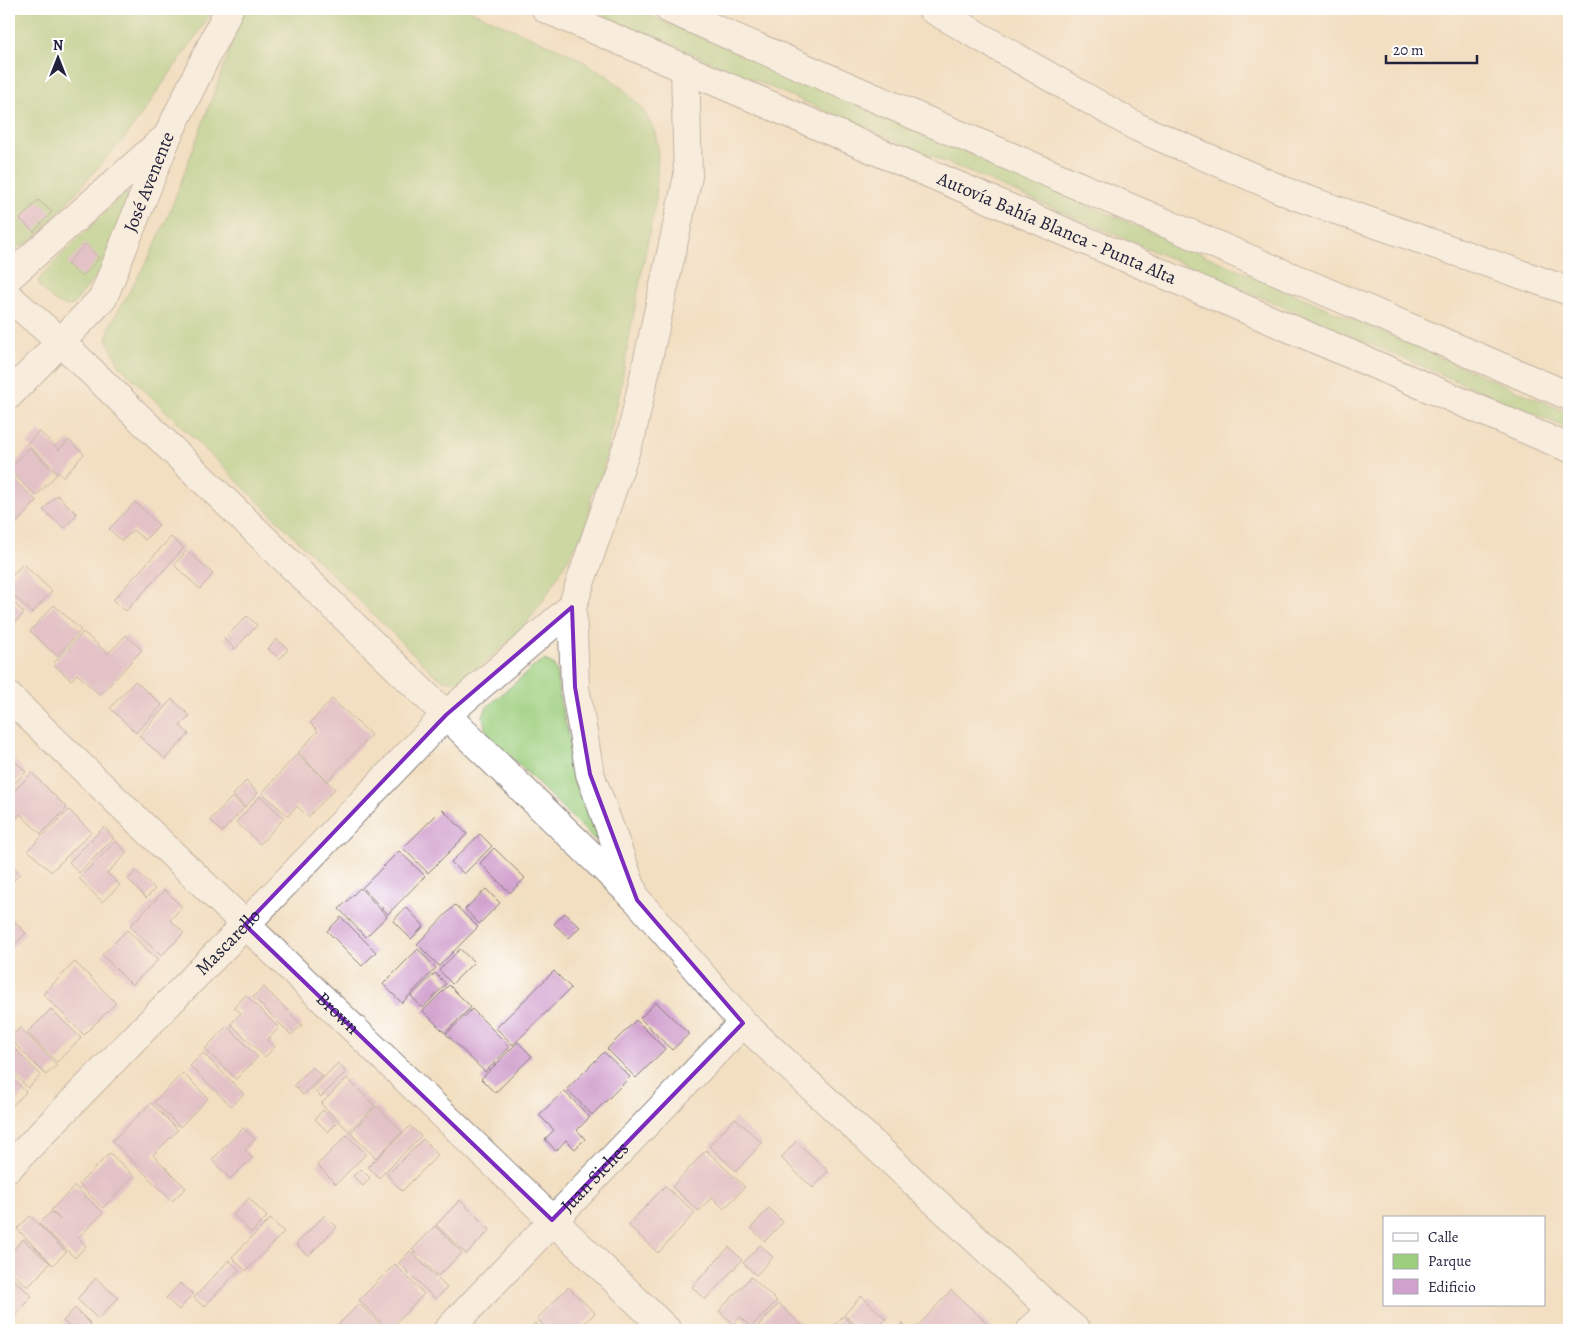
<svg xmlns="http://www.w3.org/2000/svg" width="1578" height="1339" font-family="Alegreya,serif">
  <style>
    .green { fill: #9dce7d; stroke: #60785c }
    .building { fill: #d1a1ce }
    .lines { fill: none; stroke-linecap: round; stroke-linejoin: round }
    .minor-casing { stroke: #8a807e; stroke-width: 30 }
    .major-casing { stroke: #8a807e; stroke-width: 30 }
    .minor { stroke: #fff; stroke-width: 28 }
    .major { stroke: #fff; stroke-width: 28 }
    .marked { fill: none; stroke: #7b2cbf; stroke-width: 4; stroke-linejoin: round }
    .labels { text-anchor: middle; dominant-baseline: central; stroke-width: 5; stroke-linejoin: round; paint-order: stroke }
    .street-label { font-size: 19px; fill: #22223b; stroke: #fff }
  </style>
  <rect width="100%" height="100%" fill="#fff"/>
  <filter id="ink" filterUnits="userSpaceOnUse"><feTurbulence type="fractalNoise" baseFrequency=".02" numOctaves="2"/><feDisplacementMap in="SourceGraphic" scale="10" xChannelSelector="R" yChannelSelector="G"/><feConvolveMatrix kernelMatrix="1 2 1 2 8 2 1 2 1" color-interpolation-filters="sRGB"/></filter>
  <filter id="wash" filterUnits="userSpaceOnUse"><feTurbulence type="fractalNoise" baseFrequency=".0096" numOctaves="4" result="noise"/><feDisplacementMap in="SourceGraphic" scale="20" xChannelSelector="R" yChannelSelector="G"/><feGaussianBlur stdDeviation="1.12" result="paint"/><feColorMatrix in="noise" values="0 0 0 0 0 0 0 0 0 0 0 0 0 0 0 0 0 1.4 0 .05"/><feComposite in="paint" operator="in"/></filter>
  <g filter="url(#wash)">
    <rect width="100%" height="100%" fill="#f2dfc1"/>
    <path class="green" d="M9,9h206l-88,126 -91,102 -14,9 -13,2z
      M245,9h222l105,46 33,19 18,15 20,20 12,23 3,16 -2,51 -26,134 -10,58 -18,84 -11,20 -2,21 -3,12 -43,73 -21,28 -54,50 -13,3 -11,-2 -10,-6 -314,-308 -13,-26 3,-15 38,-66 21,-45z
      M588,9h47l934,404v16z
      M126,193l2,1 1,7 -28,69 -28,35c-16,4 -24,-10 -34,-19v-6l4,-6 80,-80z
      M544,660l9,4 3,7 4,30 22,91 18,42 -1,7 -6,-3 -107,-106 -3,-16 4,-9 50,-43z"/>
    <g id="blocks">
      <path class="building" d="M38,200l14,12 -18,20 -14,-13z
        M85,244l14,14 -17,19 -15,-13z
        M39,431l20,19 10,-10 15,14 -21,23 -36,-33z
        M29,448l28,26 -21,22 -27,-26z
        M9,475l28,26 -28,30z
        M57,495l20,19 -13,14 -21,-18z
        M135,502l24,23 -14,15 -12,-10 -11,11 -13,-12z
        M171,537l13,11 -58,63 -13,-11z
        M187,550l26,24 -13,15 -26,-24z
        M23,564l29,27 -20,22 -23,-22v-12z
        M9,598l15,15 -12,13 -3,-3z
        M54,605l27,25 -24,26 -27,-25z
        M247,616l10,9 -22,24 -11,-10z
        M83,632l25,22 18,-19 16,15 -42,45 -23,-21 -6,6 -18,-16z
        M277,639l11,10 -8,10 -12,-10z
        M135,681l27,24 -26,28 -26,-25z
        M172,699l18,17 -10,10 9,8 -24,25 -26,-23z
        M332,699l39,36 -43,46 -30,-28 20,-22 -8,-8z
        M297,754l38,35 -27,28 -11,-11 -9,10 -26,-23z
        M13,759l13,13 -17,17v-26z
        M32,773l35,35 -26,26 -21,-20 -7,8 -4,-4v-22z
        M246,781l12,12 -13,14 -12,-12z
        M260,796l24,22 -24,26 -24,-22z
        M232,797l12,11 -22,24 -12,-12z
        M442,809l25,25 -39,39 -25,-25z
        M69,810l22,22 -40,40 -23,-22z
        M104,827l10,11 -35,35 -10,-11z
        M480,834l12,12 -28,28 -13,-12z
        M116,841l11,12 -20,20 13,12 -18,17 -23,-24z
        M494,848l31,30 -15,15 -30,-30z
        M399,851l26,25 -37,38 -26,-26z
        M10,865l10,9 -11,11v-18z
        M136,871l19,18 -9,9 -18,-19z
        M360,888l27,28 -21,21 -27,-28z
        M486,889l14,14 -21,21 -14,-15z
        M165,890l17,17 -12,13 14,13 -23,23 -31,-30z
        M455,905l23,22 -39,39 -22,-22z
        M406,907l18,19 -13,13 -18,-18z
        M565,913l15,14 -11,11 -15,-14z
        M10,917l16,16 -17,18v-33z
        M341,917l35,35 -14,14 -35,-35z
        M127,930l31,30 -26,25 -30,-30z
        M418,949l18,19 -34,35 -19,-19z
        M460,949l14,13 -22,22 -13,-14z
        M75,962l41,41 -32,32 -41,-41z
        M554,971l17,17 -58,57 -17,-17z
        M435,973l11,11 -23,24 -12,-12z
        M449,985l22,22 -26,26 -22,-22z
        M264,987l38,38 -11,10 -38,-38z
        M246,995l33,33 -12,12 8,7 -10,10 -34,-33 10,-11 -7,-6z
        M656,1002l33,32 -17,16 -32,-32z
        M51,1009l30,29 -24,24 -30,-29z
        M472,1009l38,38 -25,25 -39,-38z
        M636,1020l29,29 -29,29 -29,-29z
        M227,1026l31,31 -22,22 -31,-30z
        M20,1028l37,37 -11,10 -37,-37z
        M518,1042l14,14 -37,37 -14,-14z
        M9,1043l32,32 -13,13 -19,-19z
        M604,1052l26,25 -38,38 -25,-26z
        M203,1053l41,41 -13,12 -41,-40z
        M338,1063l8,9 -25,25 -8,-9z
        M312,1067l10,9 -19,19 -9,-10z
        M183,1073l25,25 -28,29 -26,-25z
        M9,1075l17,17 -17,17z
        M347,1078l28,28 -26,25 -28,-27z
        M564,1091l26,26 -13,13 8,9 -10,10 -9,-9 -10,11 -11,-12 9,-9 -15,-15z
        M151,1103l27,27 -25,25 33,33 -14,13 -60,-60z
        M377,1106l25,26 -26,26 -26,-25z
        M323,1110l14,13 -9,9 -13,-13z
        M735,1118l27,25 -26,28 -27,-25z
        M410,1126l11,10 -42,42 -11,-11z
        M243,1128l12,11 -10,11 7,8 -22,21 -18,-19z
        M347,1135l19,19 -30,30 -19,-19z
        M423,1139l15,16 -36,36 -15,-16z
        M796,1141l32,30 -15,17 -32,-30z
        M706,1150l39,37 -21,22 -12,-12 -13,14 -27,-24z
        M110,1153l24,23 -31,32 -24,-24z
        M361,1169l9,9 -7,8 -10,-10z
        M75,1186l28,27 -25,25 8,8 -11,12 -36,-34 12,-12 10,8 -10,-10z
        M665,1186l30,27 -37,40 -30,-28z
        M249,1198l18,19 -16,16 -18,-18z
        M460,1200l30,30 -24,24 -30,-29z
        M769,1208l14,14 -18,19 -14,-13z
        M325,1215l12,12 -29,29 -12,-12z
        M30,1216l36,36 -13,13 -36,-36z
        M270,1219l14,13 -38,39 -14,-14z
        M435,1226l27,27 -24,23 -26,-26z
        M23,1239l27,24 -22,24 -19,-17v-16z
        M760,1245l13,12 -17,18 -13,-12z
        M729,1247l13,13 -37,40 -13,-13z
        M410,1251l37,37 -12,11 -36,-36z
        M229,1260l10,10 -35,37 -10,-9z
        M395,1264l29,30 -35,36 -30,-30z
        M9,1275l23,21 -23,25z
        M751,1277l26,24 -26,26 -11,-10 -6,7 -15,-13z
        M96,1278l22,20 -20,21 -21,-20z
        M180,1283l13,11 -14,16 -13,-12z
        M568,1287l27,26 -18,17h-29l-11,-11z
        M951,1290l39,36 -3,4h-64l-5,-4z
        M861,1296l25,23 -10,11h-15l-17,-15z
        M359,1304l27,26h-47l-3,-3z
        M779,1304l25,23 -3,3h-47z
        M75,1308l16,16 -6,6h-12l-10,-9z
        M843,1316l12,11 -3,3h-22z
        M535,1323l7,7h-14z
        M902,1323l7,7h-13z"/>
    </g>
  </g>
  <g filter="url(#ink)">
    <use href="#blocks" fill-opacity="0" stroke="#8a807e" stroke-width="1"/>
    <g class="lines">
      <g class="minor-casing">
        <g id="minor">
          <path d="M932,9l205,118 159,69 273,95"/>
          <path d="M9,277l153,-136"/>
          <path d="M9,297l52,45 576,558 106,123 309,287 24,20"/>
          <path id="s1" d="M9,395l94,-97 64,-161 62,-128"/>
          <path d="M572,607l3,80 15,87 44,120"/>
          <path id="s2" d="M9,697l658,633"/>
          <path id="s3" d="M9,1167l236,-242 201,-210 126,-108 60,-175 56,-256 -3,-108"/>
          <path id="s4" d="M448,1330l295,-307"/>
          <path d="M1031,1330l21,-20"/>
        </g>
      </g>
      <g class="major-casing">
        <g id="major">
          <path id="s5" d="M546,9l1023,439"/>
          <path d="M669,9l277,120 623,267"/>
        </g>
      </g>
      <use href="#minor" class="minor"/>
      <use href="#major" class="major"/>
    </g>
  </g>
  <path d="M0 0H1578V1339H0ZM572,607l3,80 15,87 47,126 106,123 -191,197 -307,-295 201,-210z" fill="#f2dfc1" fill-opacity=".55" fill-rule="evenodd"/>
  <path class="marked" d="M572,607l3,80 15,87 47,126 106,123 -191,197 -307,-295 201,-210z"/>
  <g class="labels">
    <g class="street-label">
      <text stroke="none"><textPath href="#s1" startOffset="260">José Avenente</textPath></text>
      <text stroke="none"><textPath href="#s5" startOffset="556">Autovía Bahía Blanca - Punta Alta</textPath></text>
      <text stroke="none"><textPath href="#s3" startOffset="314">Mascarello</textPath></text>
      <text stroke="none"><textPath href="#s2" startOffset="456">Brown</textPath></text>
      <text stroke="none"><textPath href="#s4" startOffset="212">Juan Siches</textPath></text>
    </g>
  </g>
  <rect width="1578" height="1339" fill="none" stroke="#fff" stroke-width="30"/>
  <rect x="1383" y="1216" width="162" height="90" fill="#ffffff" stroke="#a7a7b1"/>
  <rect x="1393" y="1233" width="25" height="8" fill="#ffffff" stroke="#a7a7b1"/>
  <text x="1428" y="1242" font-size="15" fill="#22223b">Calle</text>
  <rect x="1393" y="1254" width="25" height="15" fill="#9dce7d" stroke="#a7a7b1"/>
  <text x="1428" y="1266" font-size="15" fill="#22223b">Parque</text>
  <rect x="1393" y="1279" width="25" height="15" fill="#d1a1ce" stroke="#a7a7b1"/>
  <text x="1428" y="1292" font-size="15" fill="#22223b">Edificio</text>
  <g transform="translate(58 58)" stroke="#ffffff" stroke-width="4" paint-order="stroke">
  <path d="M0-4L9 19L0 12L-9 19Z" fill="#22223b"/>
  <text y="-8" font-size="14" font-weight="bold" text-anchor="middle" fill="#22223b">N</text>
  </g>
  <path d="M1386 55v8h91v-8" fill="none" stroke="#22223b" stroke-width="2.5"/>
  <text x="1393" y="55" font-size="15" fill="#22223b" stroke="#ffffff" stroke-width="4" paint-order="stroke">20 m</text>
</svg>
